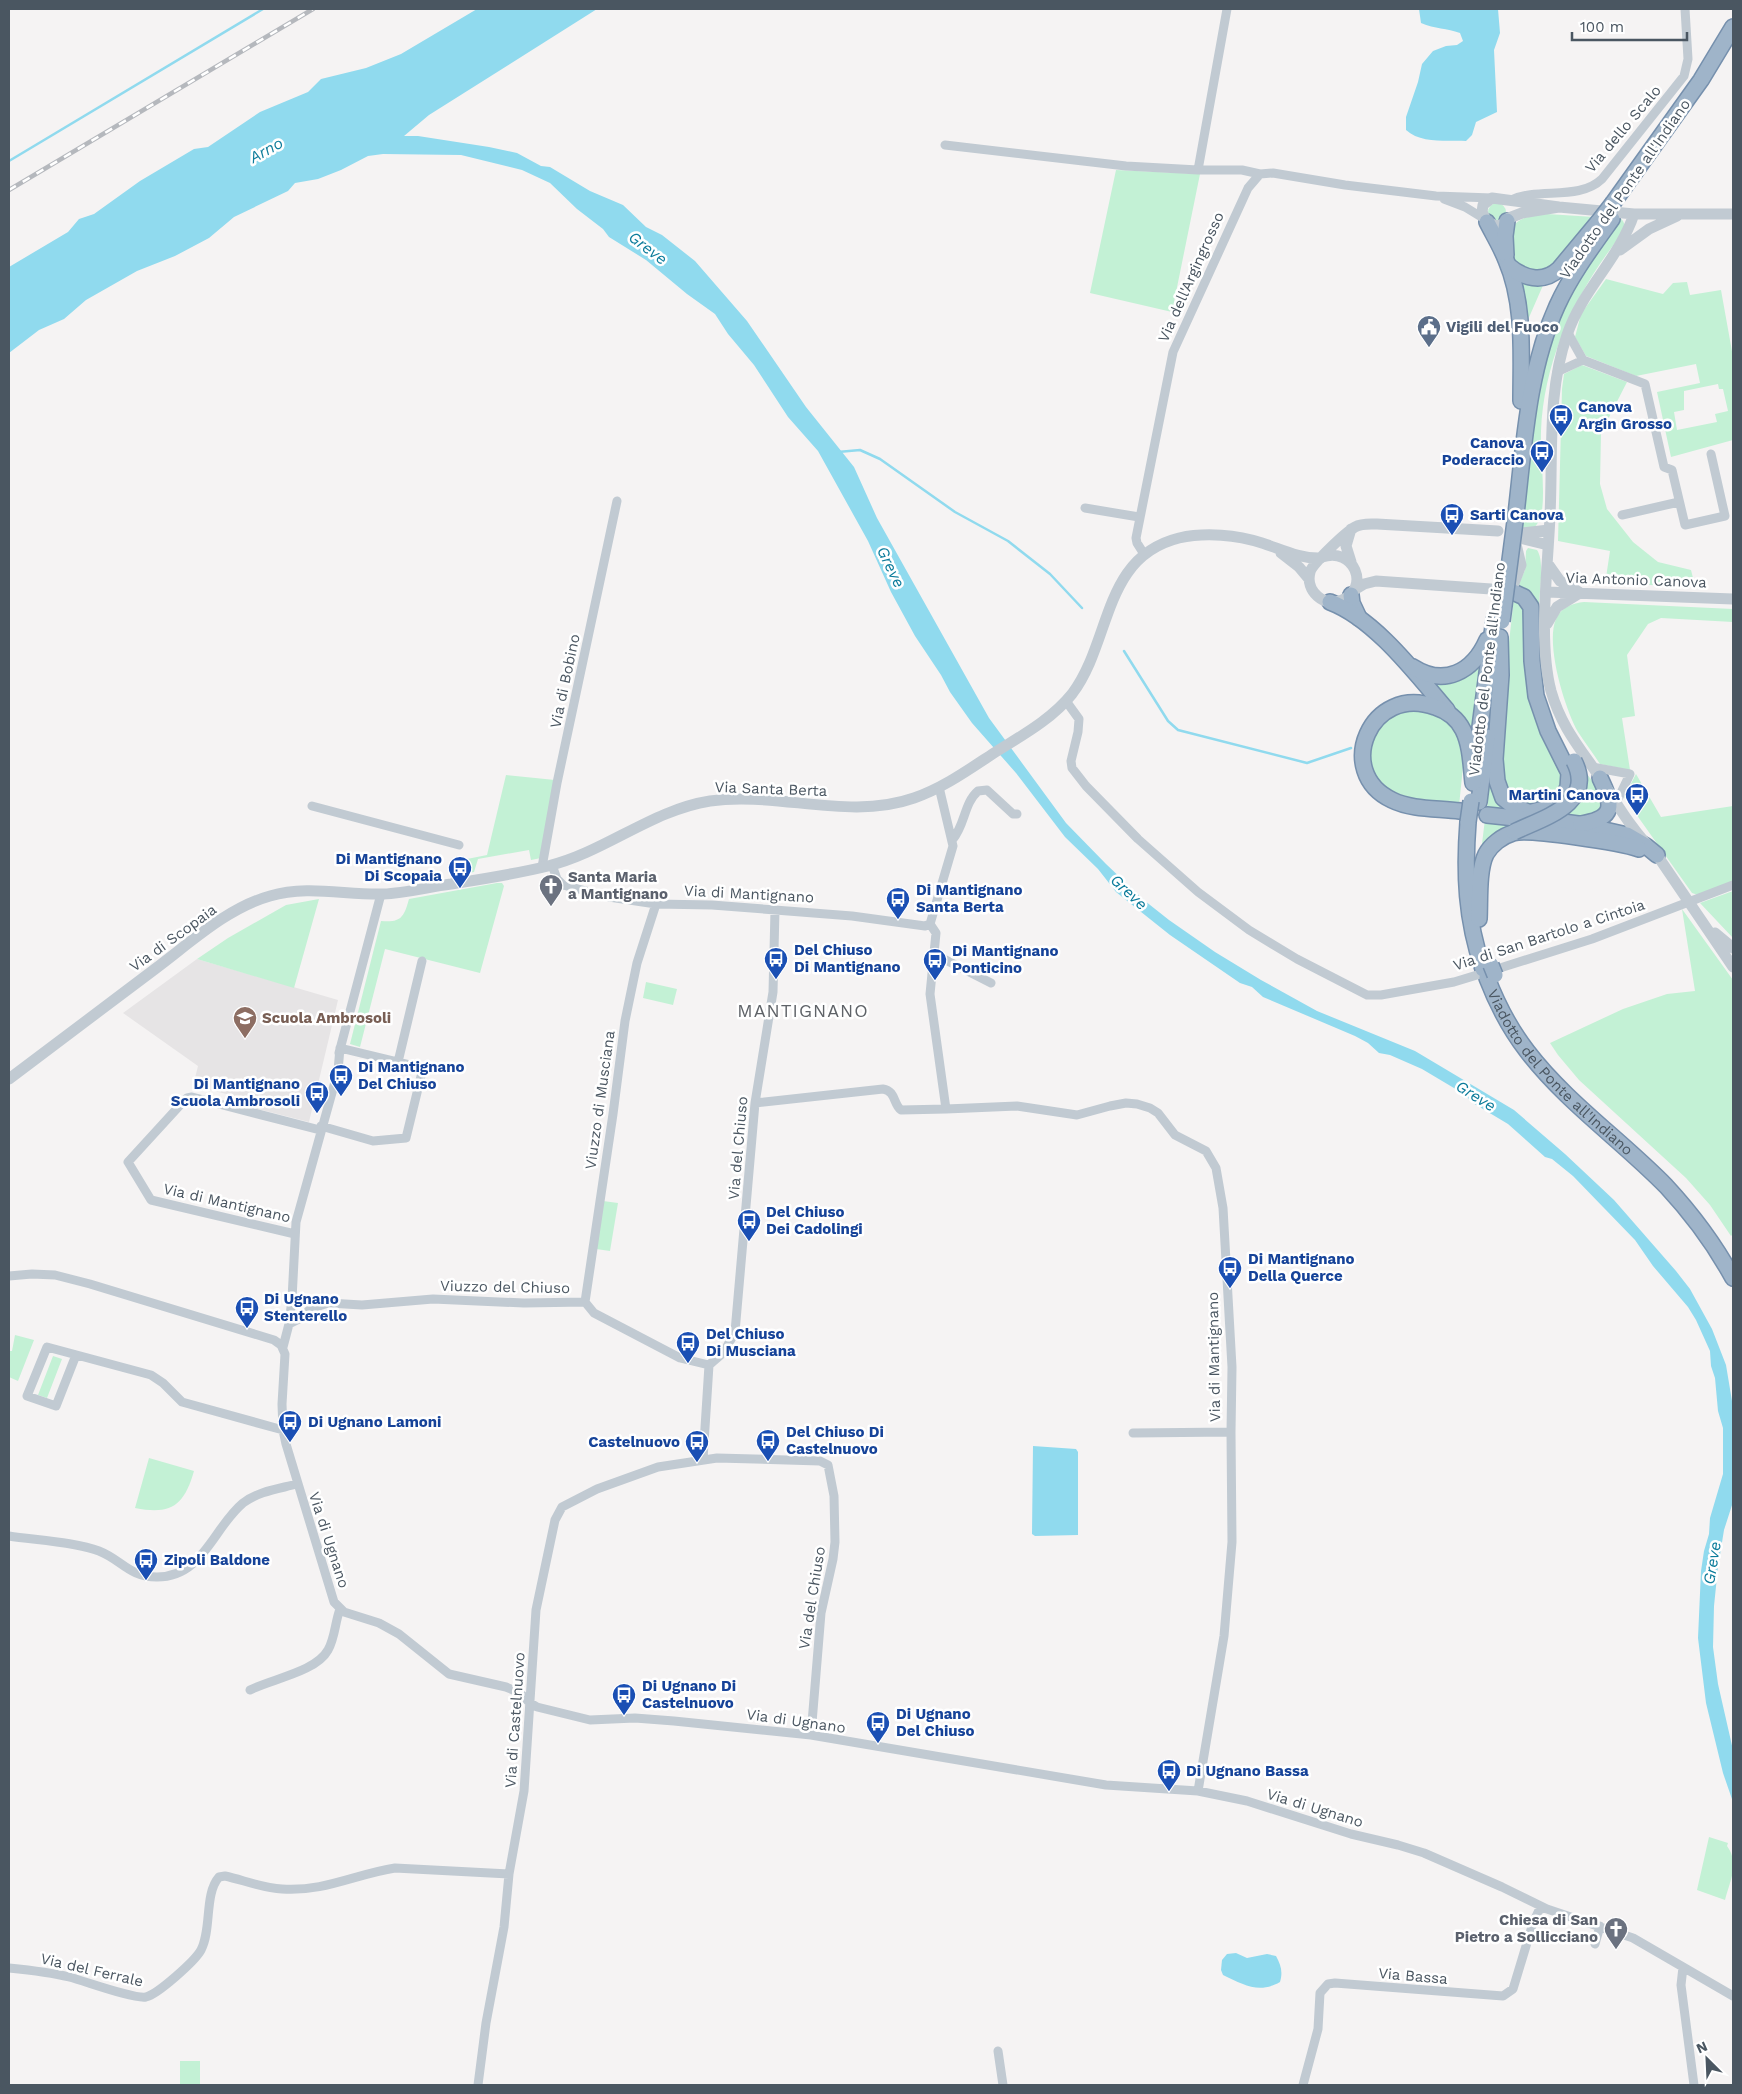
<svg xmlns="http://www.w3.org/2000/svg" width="1742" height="2094" font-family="'Work Sans',sans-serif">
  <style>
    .education { fill: #e6e4e5 }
    .green { fill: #c3f1d5; fill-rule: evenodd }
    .water { fill: #90daee }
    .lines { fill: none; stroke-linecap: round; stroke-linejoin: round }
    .stream { stroke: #90daee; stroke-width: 2.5 }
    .trunk-casing { stroke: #7690ad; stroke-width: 18 }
    .minor { stroke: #c1cad2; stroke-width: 9 }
    .tertiary { stroke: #c1cad2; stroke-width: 11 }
    .trunk { stroke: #9fb4c9; stroke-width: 15 }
    .rail-casing { stroke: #b5b8bd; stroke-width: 4.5 }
    .rail { stroke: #fff; stroke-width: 2.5; stroke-dasharray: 8; stroke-linecap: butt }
    .trunk-bridge-casing { stroke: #7690ad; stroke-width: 18; stroke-linecap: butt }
    .trunk-bridge { stroke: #9fb4c9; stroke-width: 15 }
    .labels { text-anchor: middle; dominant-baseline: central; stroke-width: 5; stroke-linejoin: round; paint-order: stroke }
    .street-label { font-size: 15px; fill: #4a5661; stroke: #fff }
    .service-label { font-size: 15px; font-weight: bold; fill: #4e5e75; stroke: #fff; text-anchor: start }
    .transit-label { font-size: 15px; font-weight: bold; fill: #164399; stroke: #fff; text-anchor: start }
    .worship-label { font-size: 15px; font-weight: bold; fill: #5b616d; stroke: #fff; text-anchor: start }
    .education-label { font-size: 15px; font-weight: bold; fill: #785e54; stroke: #fff; text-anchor: start }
    .water-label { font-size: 16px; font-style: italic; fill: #0c7c9b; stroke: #fff }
    .quarter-label { font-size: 18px; letter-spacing: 1px; fill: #5f6368; stroke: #fff }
  </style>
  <rect width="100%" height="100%" fill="#f5f3f3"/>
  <path class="education" d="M197,959l141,41 -29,122 -75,-19 1,-7 -42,-10 5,-20 -75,-53z"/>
  <path class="green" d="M1116,170l84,4 -28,138 -82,-19z
    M1488 212a9 9 0 1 1 18 0a9 9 0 1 1-18 0Z
    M1547,214l47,3 -36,48 -21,9 -24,-12 -2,-33c9,-13 21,-13 36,-15z
    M1619,217c7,5 6,10 3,17 -45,56 -78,124 -81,197 -1,29 5,59 0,87l-6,9 -14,2c8,-79 14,-161 49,-234 12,-26 33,-54 49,-78z
    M1515,278l29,5 -17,39z
    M1606,279l57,15 10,-11 14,-1 3,13 31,-5 12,67v83l-62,17 -14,-65 43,-9 -4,-19 -60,12 -50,-20 -11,-19 6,-23zM1718,384l1,5h4l5,22 -13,3 2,8 -40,8 -3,-18 10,-2v-19z
    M1582,365l45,17 -26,51 -1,51 7,25 26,33 25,20 33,8 4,16 -90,-2 5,-33 -52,-10 4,-152 2,-15z
    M1528,548l9,2c8,11 2,43 2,58h-2l-12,-18 -7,-4 7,-16 1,-19z
    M1514,597l11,12v35l40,127 -3,19 -27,18 -24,-9 -12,-26 2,-58z
    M1584,602l149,7v13l-72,-4 -13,6 -21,31 8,61 -13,2 8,52 -30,-6c-7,-11 -15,-21 -22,-32 -13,-23 -33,-88 -22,-113 5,-12 17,-16 28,-17z
    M1481,661l-9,74 -39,-53z
    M1399,709l39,3 21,22 5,23 -5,49 -55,-5 -30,-21c-8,-46 -12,-42 25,-71z
    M1491,752l20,58 -24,2z
    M1580,766c10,12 24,26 20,43l-16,12 -22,-7z
    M1636,774l25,43 72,-11v77l-35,12 -6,-2 -68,-96z
    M506,775l49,5 -14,78 -10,2 -2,-10 -51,9 -4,13 -13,2 1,-14 25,-5z
    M1485,819l39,4 -43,29z
    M497,883h5l2,3 -24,87 -95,-24 -25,98 -10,-3 31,-123c20,2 23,-4 28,-22z
    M1733,891v47l-33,-35z
    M319,899l-25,89 -97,-29 31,-21 58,-33z
    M1682,909l51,71v254l-2,2 -21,-31 -24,-27 -107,-98 -21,-25 -8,-12 73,-34 44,-15 28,-3z
    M646,982l31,7 -4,16 -30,-7z
    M603,1201l15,2 -8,48 -14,-2z
    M15,1335l19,5 -16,41 -9,-4v-26h3z
    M53,1356l9,3 -15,39 -9,-3z
    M149,1458l45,13c-10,35 -23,44 -59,37z
    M1709,1837l19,6 -1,3c13,18 3,34 -2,54l-28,-10z
    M180,2061h20v24h-20z"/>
  <path class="water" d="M477,9h120l-168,106 -25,21h14l71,11 28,6 24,13 9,1 40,24 33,14 23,22 16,8 33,26 52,60 59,86 48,60 23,51 112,200 77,105 40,41 39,37 24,19 46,32 46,28 56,31 98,40 99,59 51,44 49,46 62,71 14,18 22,40 14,36 7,42v95l-9,28 -6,37 -4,39 -1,41 5,37 15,66v52l-10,-29 -17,-70 -8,-65 3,-67 3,-20 5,-17 1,-16 13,-44v-46l-5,-17 -3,-33 -4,-12 -1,-15 -14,-31 -8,-13 -35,-41 -18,-26 -62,-64 -21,-17 -7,-2 -37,-33 -35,-21 -9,-9 -42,-25 -32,-14 -11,-2 -11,-10 -13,-7 -92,-39 -11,-10 -12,-4 -70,-48 -54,-43 -18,-23 -33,-32 -49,-64 -44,-50 -22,-31 -9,-17 -26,-39 -24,-44 -23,-51 -50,-90 -30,-34 -34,-52 -26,-31 -13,-20 -28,-20 -41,-34 -37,-23 -6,-8 -26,-20 -27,-26 -28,-13 -61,-15 -78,-1 -15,2 -27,14 -23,9 -23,4 -7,8 -54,26 -25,21 -34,18 -38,15 -51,29 -22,19 -25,11 -30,23v-86l59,-35 11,-13 15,-5 46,-33 54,-32 14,-2 52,-35 48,-20 13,-13 45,-11 35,-14z
    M1419,9h79l2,24 -6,17 3,62 -21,10 -4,13 -6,6c-19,-1 -45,3 -60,-11v-13l12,-35 4,-18 11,-13 13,-5 11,-1 6,-4 -3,-8c-13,-5 -25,-4 -39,-10z
    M1033,1446l43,3 2,3v83l-43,1 -3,-2z
    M1236,1953l11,5 20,-4 9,2c5,9 7,16 4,26 -21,12 -36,3 -57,-7l-2,-5 1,-10 5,-6z"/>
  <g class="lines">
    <path class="stream" d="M9,161l254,-152
      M838,452l22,-2 20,9 75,53 53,29 42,33 32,34
      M1124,651l44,70 10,9 129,33 44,-15"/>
    <g class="trunk-casing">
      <g id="trunk">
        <path d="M1613,203l88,-123 32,-53"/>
        <path d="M1487,222c6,12 14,25 19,38 19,44 15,94 15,141"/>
        <path d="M1506,255l-1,-19 2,-15"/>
        <path d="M1509,266c14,12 34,18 50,3l40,-48"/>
        <path d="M1516,514c8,-69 12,-144 41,-208 14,-31 35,-59 55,-87"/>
        <path d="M1511,591l13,6 7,10 1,54 4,35 12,35 21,42 -1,14 -5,10 -16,11 -15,4"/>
        <path d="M1351,595l1,8 7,15"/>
        <path d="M1330,602c45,17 86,72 117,108"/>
        <path d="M1500,637l1,38 -6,84 2,22 6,17 10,8 35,14 30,4 49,11 19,11 11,9"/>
        <path d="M1413,667c31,20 60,5 74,-27"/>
        <path d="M1477,750l17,-131"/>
        <path d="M1479,802l8,-65"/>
        <path d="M1460,811c-21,-3 -48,-1 -68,-11 -59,-28 -21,-117 43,-93 12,4 22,11 28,23 8,16 8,36 10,53"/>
        <path d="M1487,815l47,5"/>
        <path d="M1468,822c-4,52 -2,97 15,147"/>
        <path d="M1581,824c35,-6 32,-19 19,-46"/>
        <path d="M1479,919c1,-18 -1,-49 7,-65 5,-9 16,-18 27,-21 15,-5 109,10 126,16"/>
        <path id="s1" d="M1487,978c10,26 23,51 40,73 39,51 94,89 139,135 26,28 49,59 67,92"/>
      </g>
    </g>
    <path class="minor" d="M945,145l181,21 72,4h44l18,4 13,-1 72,12 91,11 56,2
      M1198,170l29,-161
      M1444,199l21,8 18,11
      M1511,200c28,-13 68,1 91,-21l82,-103 4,-17 -3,-50
      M1583,360l62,24 19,83 8,3 13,55 40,-9 -14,-62
      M1557,372l26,-12 -15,-27
      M1085,508l54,9
      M1622,515l57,-13
      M1144,554l-7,-11 -1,-5 37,-186 75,-164 12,-14
      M1066,701l13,18 -1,13 -7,29 1,7 14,18 52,53 60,53 51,38 48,29 70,36h14l73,-13 46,-14 92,-29 141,-54
      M1592,767l38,7 -11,23
      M312,806l147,39
      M953,839c12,-14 11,-36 25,-48l9,-1 26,24h4
      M552,865l5,14 6,6 46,12 47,7 56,1 140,11 73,10 5,-2
      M542,867l15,-84 60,-282
      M930,924l6,9 -6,61 16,115 71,-3 60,9 33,-9 16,-3 11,1 13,4 8,5 17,22 31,16 10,17 7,40 9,159 -1,65 1,110 -8,94 -26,155
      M930,924l23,-78 -14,-59
      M934,954l57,29
      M339,1053l42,-159
      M398,1062l24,-101
      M755,1103l128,-14c13,2 10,15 18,21l45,-1
      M321,1126l52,15 33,-3 17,-70 -83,-20
      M295,1234l-144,-34 -23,-38 54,-59 5,-5 5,-1 128,33
      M9,1276l23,-2 23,1 35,9 184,56 7,5 4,9 -3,50 1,26 3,14 48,158 10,10 35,11 20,11 50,40 57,13 14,6 9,9 8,5 53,13 45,-2 39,3 137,14 295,50 92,6 49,10 104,33 47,11 26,8 78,34 45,22 86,29 100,58
      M585,1302l28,-188 12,-93 12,-58 19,-59
      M585,1302l9,11 86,45 29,7
      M289,1324l14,-7 7,-8 18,-6 34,2 71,-6 91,4 61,-1
      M283,1347l6,-23 3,-25 4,-77 42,-151 2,-23
      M76,1355l-20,51 -29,-10 20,-49 104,28 12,8 19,19 101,28
      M709,1365l15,-13 11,-20 20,-229 18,-111 2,-82
      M1133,1433l98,-1
      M703,1459l6,-94
      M9,1536c25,4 67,6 90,15 23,9 30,26 58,26 46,0 56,-49 86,-74 16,-12 35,-14 54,-19
      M250,1690c21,-11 66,-18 78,-40 7,-12 7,-28 12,-41
      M1595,1944l5,-18
      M1683,1967l-2,18 13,100
      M9,1968c20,2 40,4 60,9 16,4 64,22 77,20 12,-3 49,-36 55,-47 11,-21 3,-56 18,-73l6,-1c18,4 38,12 57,13 42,3 74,-15 113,-21l114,6
      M998,2051l5,34
      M478,2085l8,-62 18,-96 5,-53 15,-83 12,-181 19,-90 7,-13 35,-18 61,-22 59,-9 103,3 8,4 6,31 1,46 -2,17 -12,54 -10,122
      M1303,2085l15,-56 2,-36 8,-9 7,-1 168,13 10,-7 20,-66 8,-17"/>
    <path class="tertiary" d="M1559,207l-37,6 -13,5 -6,6 -6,2 -10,-4 -5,-10 1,-7 9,-7 67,9 75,7h99
      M1634,214c-15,45 -52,76 -67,121 -20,57 -14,120 -17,180 -2,53 -12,126 1,176 10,35 28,56 48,85 18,28 33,55 58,79l76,112
      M1620,250l29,-21 28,-13
      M1521,533l28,-3
      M1520,538l28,7
      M1281,553l18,14 10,12
      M1322,557c32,-11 49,31 20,43 -18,8 -37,-9 -32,-28 2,-8 36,-40 45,-45 7,-4 15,-3 22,-3l121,7
      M1351,562l-5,-16 5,-17
      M1548,564l12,17 19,11
      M1354,590l10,-6 12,-3 115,8
      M1511,591l10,-26 -5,-21
      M1547,592l186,7
      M1547,624l10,-17 21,-13
      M1715,933l18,15
      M9,1079c48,-36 97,-73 146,-110 35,-26 72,-61 115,-73 37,-11 75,-1 113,-2 23,-1 45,-7 68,-10 32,-5 65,-10 97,-18 57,-14 104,-56 162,-65 67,-10 139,20 204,-3 29,-10 54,-28 80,-45 27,-17 57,-33 78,-59 40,-53 30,-137 107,-156 27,-6 58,-3 83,5 19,6 38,16 59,15"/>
    <use href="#trunk" class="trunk"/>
    <g class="rail-casing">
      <path id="rail" d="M9,190l304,-181"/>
    </g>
    <use href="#rail" class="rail"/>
    <g class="trunk-bridge-casing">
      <path id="trunk-bridge" d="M1599,221l14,-18
        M1502,621l14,-107
        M1468,822l3,-21
        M1514,832c29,-14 82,-28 60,-71
        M1491,965l4,10"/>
    </g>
    <use href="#trunk-bridge" class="trunk-bridge"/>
  </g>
  <defs>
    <g id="civic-pin" transform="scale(1.25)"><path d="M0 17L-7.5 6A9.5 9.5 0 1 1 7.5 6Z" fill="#5c6f8a" stroke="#fff"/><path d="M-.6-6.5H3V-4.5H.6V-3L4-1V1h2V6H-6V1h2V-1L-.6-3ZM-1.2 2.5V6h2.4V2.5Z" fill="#fff"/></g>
    <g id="bus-pin" transform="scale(1.25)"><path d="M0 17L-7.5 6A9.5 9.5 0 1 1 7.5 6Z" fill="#1a4fb4" stroke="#fff"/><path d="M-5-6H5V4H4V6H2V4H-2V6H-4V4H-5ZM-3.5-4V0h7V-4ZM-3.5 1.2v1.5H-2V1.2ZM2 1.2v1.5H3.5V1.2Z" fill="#fff"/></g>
    <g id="church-pin" transform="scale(1.25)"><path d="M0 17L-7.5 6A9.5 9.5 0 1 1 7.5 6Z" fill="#6b7280" stroke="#fff"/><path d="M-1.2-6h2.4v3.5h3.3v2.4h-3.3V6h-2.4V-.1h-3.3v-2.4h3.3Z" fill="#fff"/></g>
    <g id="school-pin" transform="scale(1.25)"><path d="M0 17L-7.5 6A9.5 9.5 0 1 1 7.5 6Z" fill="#8d6e63" stroke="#fff"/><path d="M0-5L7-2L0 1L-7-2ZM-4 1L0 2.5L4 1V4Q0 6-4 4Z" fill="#fff"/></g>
  </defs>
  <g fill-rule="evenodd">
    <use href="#civic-pin" x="1429" y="327"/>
    <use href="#bus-pin" x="1561" y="416"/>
    <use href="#bus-pin" x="1542" y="452"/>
    <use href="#bus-pin" x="1452" y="515"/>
    <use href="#bus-pin" x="1637" y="795"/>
    <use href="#bus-pin" x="460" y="868"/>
    <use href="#church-pin" x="551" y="886"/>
    <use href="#bus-pin" x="898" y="899"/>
    <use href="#bus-pin" x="776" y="959"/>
    <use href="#bus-pin" x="935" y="960"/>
    <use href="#school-pin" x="245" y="1018"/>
    <use href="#bus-pin" x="341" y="1076"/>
    <use href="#bus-pin" x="317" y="1093"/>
    <use href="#bus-pin" x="749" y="1221"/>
    <use href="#bus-pin" x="1230" y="1268"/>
    <use href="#bus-pin" x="247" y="1308"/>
    <use href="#bus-pin" x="688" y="1343"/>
    <use href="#bus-pin" x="290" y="1422"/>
    <use href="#bus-pin" x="768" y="1441"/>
    <use href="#bus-pin" x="697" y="1442"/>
    <use href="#bus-pin" x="146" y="1560"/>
    <use href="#bus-pin" x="624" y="1695"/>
    <use href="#bus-pin" x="878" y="1723"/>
    <use href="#bus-pin" x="1169" y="1771"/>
    <use href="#church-pin" x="1616" y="1929"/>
  </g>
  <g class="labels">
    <g class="street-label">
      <text transform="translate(1623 129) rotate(-50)">Via dello Scalo</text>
      <text transform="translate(1625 189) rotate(-55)">Viadotto del Ponte all'Indiano</text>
      <text transform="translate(1191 277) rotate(-66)">Via dell'Argingrosso</text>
      <text transform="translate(1636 580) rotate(2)">Via Antonio Canova</text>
      <text transform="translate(1487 669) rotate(-83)">Viadotto del Ponte all'Indiano</text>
      <text transform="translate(565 681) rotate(-78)">Via di Bobino</text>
      <text transform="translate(771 789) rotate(2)">Via Santa Berta</text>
      <text transform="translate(749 894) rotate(3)">Via di Mantignano</text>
      <text transform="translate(1549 935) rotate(-18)">Via di San Bartolo a Cintoia</text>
      <text transform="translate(173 938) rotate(-36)">Via di Scopaia</text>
      <text stroke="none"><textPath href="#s1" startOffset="121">Viadotto del Ponte all'Indiano</textPath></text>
      <text transform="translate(600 1100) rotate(-82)">Viuzzo di Musciana</text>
      <text transform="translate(738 1148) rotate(-85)">Via del Chiuso</text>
      <text transform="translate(227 1203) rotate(13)">Via di Mantignano</text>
      <text transform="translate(505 1287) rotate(1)">Viuzzo del Chiuso</text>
      <text transform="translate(1214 1357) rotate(-91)">Via di Mantignano</text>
      <text transform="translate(329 1540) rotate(72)">Via di Ugnano</text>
      <text transform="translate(812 1598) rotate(-81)">Via del Chiuso</text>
      <text transform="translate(515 1720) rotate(-86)">Via di Castelnuovo</text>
      <text transform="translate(796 1721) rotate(8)">Via di Ugnano</text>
      <text transform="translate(1315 1808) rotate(17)">Via di Ugnano</text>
      <text transform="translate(92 1970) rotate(13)">Via del Ferrale</text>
      <text transform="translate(1413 1976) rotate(5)">Via Bassa</text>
    </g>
    <g class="service-label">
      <text x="1446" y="327">Vigili del Fuoco</text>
    </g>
    <g class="transit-label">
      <text x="1578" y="407">Canova<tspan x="1578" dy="17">Argin Grosso</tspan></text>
      <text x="1524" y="443" text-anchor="end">Canova<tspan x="1524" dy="17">Poderaccio</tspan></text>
      <text x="1470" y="515">Sarti Canova</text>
      <text x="1620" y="795" text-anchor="end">Martini Canova</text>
      <text x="442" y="859" text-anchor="end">Di Mantignano<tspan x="442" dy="17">Di Scopaia</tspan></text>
      <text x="916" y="890">Di Mantignano<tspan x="916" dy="17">Santa Berta</tspan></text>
      <text x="794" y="950">Del Chiuso<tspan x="794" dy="17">Di Mantignano</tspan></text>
      <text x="952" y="951">Di Mantignano<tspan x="952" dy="17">Ponticino</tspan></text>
      <text x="358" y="1067">Di Mantignano<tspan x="358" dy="17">Del Chiuso</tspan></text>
      <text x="300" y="1084" text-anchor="end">Di Mantignano<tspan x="300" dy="17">Scuola Ambrosoli</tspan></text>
      <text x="766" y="1212">Del Chiuso<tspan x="766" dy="17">Dei Cadolingi</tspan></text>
      <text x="1248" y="1259">Di Mantignano<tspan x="1248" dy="17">Della Querce</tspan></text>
      <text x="264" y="1299">Di Ugnano<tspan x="264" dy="17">Stenterello</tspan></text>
      <text x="706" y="1334">Del Chiuso<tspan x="706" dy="17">Di Musciana</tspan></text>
      <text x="308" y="1422">Di Ugnano Lamoni</text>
      <text x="786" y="1432">Del Chiuso Di<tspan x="786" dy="17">Castelnuovo</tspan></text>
      <text x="680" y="1442" text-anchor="end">Castelnuovo</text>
      <text x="164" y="1560">Zipoli Baldone</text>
      <text x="642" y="1686">Di Ugnano Di<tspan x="642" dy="17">Castelnuovo</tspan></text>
      <text x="896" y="1714">Di Ugnano<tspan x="896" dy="17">Del Chiuso</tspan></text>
      <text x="1186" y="1771">Di Ugnano Bassa</text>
    </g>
    <g class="worship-label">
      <text x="568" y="877">Santa Maria<tspan x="568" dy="17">a Mantignano</tspan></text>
      <text x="1598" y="1920" text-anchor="end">Chiesa di San<tspan x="1598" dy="17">Pietro a Sollicciano</tspan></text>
    </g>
    <g class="education-label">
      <text x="262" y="1018">Scuola Ambrosoli</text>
    </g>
    <g class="water-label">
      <text transform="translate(266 150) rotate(-29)">Arno</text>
      <text transform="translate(648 248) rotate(37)">Greve</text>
      <text transform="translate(891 567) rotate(64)">Greve</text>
      <text transform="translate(1129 892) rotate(43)">Greve</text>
      <text transform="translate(1476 1096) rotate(32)">Greve</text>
      <text transform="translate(1712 1563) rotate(-81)">Greve</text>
    </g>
    <g class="quarter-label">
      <text x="803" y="1010">MANTIGNANO</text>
    </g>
  </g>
  <rect width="1742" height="2094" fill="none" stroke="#4a5661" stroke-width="20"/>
  <g transform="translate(1707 2059) rotate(336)" stroke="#ffffff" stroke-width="4" paint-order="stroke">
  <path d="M0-4L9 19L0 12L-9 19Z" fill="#4a5661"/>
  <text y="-8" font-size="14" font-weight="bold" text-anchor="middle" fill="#4a5661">N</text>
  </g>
  <path d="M1572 32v8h115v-8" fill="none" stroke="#4a5661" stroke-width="2.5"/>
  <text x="1580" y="32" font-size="15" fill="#4a5661" stroke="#ffffff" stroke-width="4" paint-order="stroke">100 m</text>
</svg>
